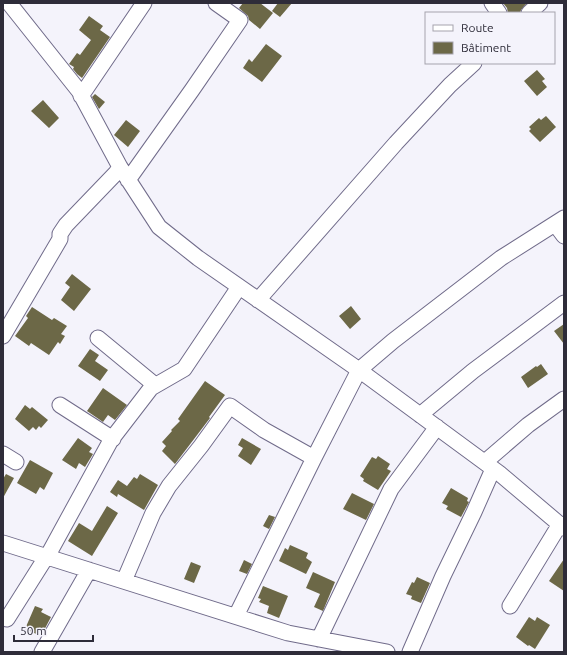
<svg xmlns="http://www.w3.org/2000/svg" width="567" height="655" font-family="Ubuntu,sans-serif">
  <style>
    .building { fill: #6c6847 }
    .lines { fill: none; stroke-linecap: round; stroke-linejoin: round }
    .minor-casing { stroke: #706b8a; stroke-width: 17 }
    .minor { stroke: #fff; stroke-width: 15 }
  </style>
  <rect width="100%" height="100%" fill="#f4f3fb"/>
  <path class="building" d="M243,3h17l13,10 -13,16 -11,-9 -1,-4 -9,-8z
    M278,3h14l-12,14 -8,-6z
    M503,3h24l-6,7 -1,3h-12l-1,-5z
    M89,16l14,10 -3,4 10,7 -28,41 -5,-4 -4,-5 1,-2 -5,-3 8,-11 3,2 11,-15 -12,-10z
    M266,44l16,12 -20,26 -19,-14 6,-9 3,3z
    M537,70l8,9 -3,2 5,6 -10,9 -13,-15z
    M95,94l10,8 -6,7 -7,-12z
    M43,100l16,18 -10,10 -18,-17z
    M546,116l10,11 -16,15 -11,-11 2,-2 -2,-2 10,-9 2,2z
    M126,120l14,11 -12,16 -14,-12z
    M72,274l19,15 -17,22 -13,-11 9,-13 -5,-4z
    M351,306l10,13 -11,10 -11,-13z
    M32,307l20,13 2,-2 13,8 -6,8 4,2 -5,8 -2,-2 -9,13 -18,-12 -2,3 -14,-10 13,-18 -2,-2z
    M564,324v20l-10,-13z
    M90,349l9,6 -4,6 13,9 -8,11 -22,-15z
    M541,364l7,10 -20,14 -7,-11 15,-11 1,1z
    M205,381l20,14 -16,22 1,1 -35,46 -13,-13 4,-5 -4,-4 10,-11 -1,-1 9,-9 -2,-2z
    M103,388l24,17 -12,15 -7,-5 -5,7 -16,-11z
    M25,405l5,4 2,-2 16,13 -7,8 -2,-2 -3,4 -3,-3 -4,4 -14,-12z
    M78,438l14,10 -3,4 4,2 -8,13 -6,-4 -3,6 -14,-9z
    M242,438l19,11 -10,16 -13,-9 5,-8 -5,-3z
    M378,456l12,8 -3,5 4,2 -13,19 -15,-9 1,-2 -4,-3 12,-19 4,2z
    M30,460l23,13 -9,17 -4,-3 -4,7 -19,-11z
    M6,474l8,4 -11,20v-19z
    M140,474l18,11 -14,25 -26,-16 -1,3 -7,-5 8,-12 9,6 7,-9 3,2z
    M451,488l17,10 -1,3 2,1 -8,15 -15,-8 2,-3 -6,-3z
    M352,493l22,11 -8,16 -23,-11z
    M107,506l11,7 -26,43 -24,-15 11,-18 13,8z
    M269,515l6,2 -6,12 -6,-3z
    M290,545l18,8 -2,5 6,4 -6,12 -27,-13 6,-13 3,2z
    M564,559v32l-15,-10z
    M244,560l8,4 -5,10 -8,-3z
    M191,562l10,4 -7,17 -10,-4z
    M313,572l22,10 -12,29 -9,-4 6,-13 -14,-6z
    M417,577l13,6 -9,20 -10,-4 1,-3 -6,-2 6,-12 2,1z
    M263,586l25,10 -9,22 -12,-5 2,-7 -10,-4 2,-3 -3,-1z
    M35,606l8,3 -2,3 10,5 -10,19 -16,-7z
    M529,617l6,4 2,-4 13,8 -15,24 -6,-4 -1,1 -12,-9z"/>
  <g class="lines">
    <g class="minor-casing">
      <path id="minor" d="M9,3l70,88 41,76 39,60 39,31 161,112 140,103 65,55
        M492,3l7,10
        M529,13l11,-10
        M81,96l63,-93
        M128,180l64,-90 48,-70 -24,-17
        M555,224l9,12
        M258,300l138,-157 54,-58 24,-22
        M3,336l57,-97v-5l6,-9 50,-52 4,-6
        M98,338l57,47
        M60,405l53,34
        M420,415l53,-44 91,-68
        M3,454l13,8
        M485,462l43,-37 36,-26
        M3,543l285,90 99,19
        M124,581l29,-68 16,-27 32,-40 29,-40 34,24 50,28
        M510,606l50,-82
        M236,616l78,-158 45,-88 34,-29 108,-83 63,-40
        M7,619l36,-57 4,-5 64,-117 40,-52 33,-19 55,-82
        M319,639l72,-150 46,-62
        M42,652l47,-82
        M410,652l33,-76 31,-64 19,-43"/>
    </g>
    <use href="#minor" class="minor"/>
  </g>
  <rect width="567" height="655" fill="none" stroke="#2e2c39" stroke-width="8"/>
  <rect x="425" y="12" width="130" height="52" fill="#f4f3fb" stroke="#a5a3ad"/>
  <rect x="433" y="25" width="20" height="6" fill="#ffffff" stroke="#a5a3ad"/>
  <text x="461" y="32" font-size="12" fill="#2e2c39">Route</text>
  <rect x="433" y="42" width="20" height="12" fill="#6c6847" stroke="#a5a3ad"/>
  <text x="461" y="52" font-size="12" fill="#2e2c39">Bâtiment</text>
  <path d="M14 635v6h79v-6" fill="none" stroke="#2e2c39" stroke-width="2"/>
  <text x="20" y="635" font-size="12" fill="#2e2c39" stroke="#f4f3fb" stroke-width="3" paint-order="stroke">50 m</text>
</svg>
